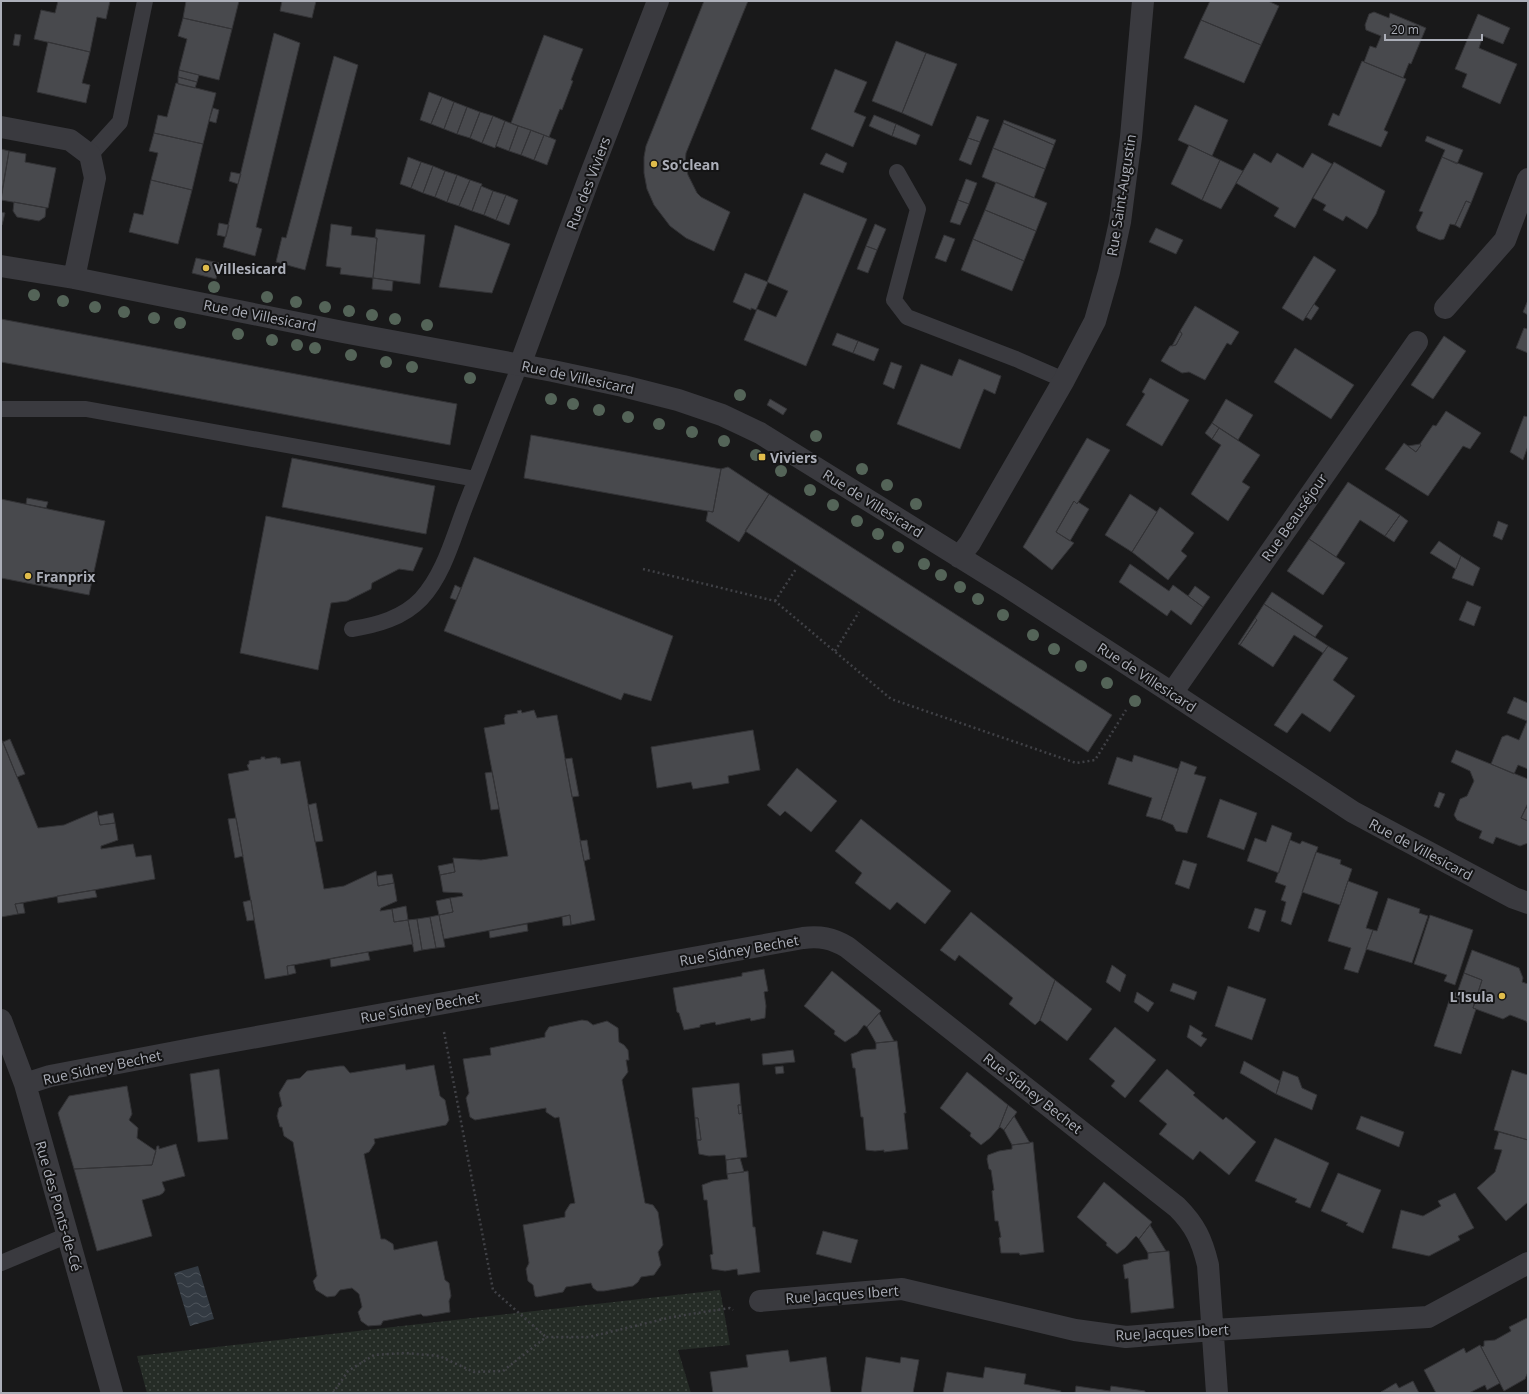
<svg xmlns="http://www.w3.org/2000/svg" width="1529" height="1394" font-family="'Open Sans',sans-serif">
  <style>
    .grass { fill: url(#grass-dots) }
    .water { fill: url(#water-waves) }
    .building { fill: #48494d; stroke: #333336 }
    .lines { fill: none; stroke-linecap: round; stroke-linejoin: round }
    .path { stroke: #404146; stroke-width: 2.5; stroke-dasharray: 2 3; stroke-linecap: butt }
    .lane { stroke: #3a3a3f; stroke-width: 16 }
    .street { stroke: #3a3a3f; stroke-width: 22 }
    .tree { fill: #546458 }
    .poi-dot { fill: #e0bc4b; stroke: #141415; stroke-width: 1.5 }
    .labels { text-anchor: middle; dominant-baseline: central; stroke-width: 4; stroke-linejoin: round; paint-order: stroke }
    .poi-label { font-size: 14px; font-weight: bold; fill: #acafb9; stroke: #141415; text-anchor: start }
    .street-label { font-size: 14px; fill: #acafb9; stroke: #141415 }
  </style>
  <defs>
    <pattern id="grass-dots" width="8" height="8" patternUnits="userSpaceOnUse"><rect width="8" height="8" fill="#252c26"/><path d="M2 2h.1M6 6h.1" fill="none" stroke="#424843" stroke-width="1.8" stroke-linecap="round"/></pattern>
    <pattern id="water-waves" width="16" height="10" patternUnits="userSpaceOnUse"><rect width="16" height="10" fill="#333a42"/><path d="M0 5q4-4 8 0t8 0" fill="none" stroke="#4e545b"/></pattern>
  </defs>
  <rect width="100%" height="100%" fill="#19191a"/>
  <path class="grass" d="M720,1290l10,55 -52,5 13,43h-544l-10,-37z"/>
  <path class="water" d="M198,1266l16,53 -24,7 -16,-53z"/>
  <path class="building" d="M58,1h52l-4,18 -9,-2 -7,35 -56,-13 7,-29 14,3z
    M186,1h53l-7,28 -49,-11z
    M282,1h34l-4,17 -32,-7z
    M704,1h44l-62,152 -1,11 3,11 9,18 4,4 29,15 -16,39 -28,-13 -16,-12 -16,-21 -7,-16 -3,-16v-16l2,-11z
    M1210,1h58l11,5 -18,39 -60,-25z
    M1374,12l15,6 1,-5 36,15 -15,36 -2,-1 -6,15 -39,-16 6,-16 6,2 5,-12 -15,-6 -1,-5 4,-11z
    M1478,14l32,14 -7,16 -20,-8 -4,12 38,16 -17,40 -38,-17 5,-13 -12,-5z
    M183,18l49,11 -13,51 -40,-10 8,-31 -9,-3z
    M1201,20l60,25 -17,38 -60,-25z
    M274,33l26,10 -44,184 6,2 -7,27 -32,-9z
    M15,34l6,1 -2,11 -6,-1z
    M544,35l39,14 -12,31 2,1 -11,29 -2,-1 -11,28 -38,-14z
    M896,41l30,12 -24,60 -30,-12z
    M48,42l42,10 -8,31 8,2 -4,18 -49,-11z
    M926,53l31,11 -25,62 -30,-13z
    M334,56l24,9 -53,205 -29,-8 6,-25 4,1z
    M1362,61l44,18 -22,51 4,2 -7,15 -53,-22 5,-12 6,3z
    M835,69l32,13 -13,30 12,5 -13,30 -42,-18z
    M179,70l20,5 -2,7 -19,-5z
    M178,77l19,5 -2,6 -17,-4z
    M176,83l40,10 -13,51 -49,-11 4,-18 9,2z
    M429,92l13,5 -11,27 -11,-4z
    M442,97l12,5 -10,27 -13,-5z
    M454,102l13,5 -10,27 -13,-5z
    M1195,105l33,15 -16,36 -34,-16z
    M467,107l13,5 -10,26 -13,-4z
    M213,108l6,2 -3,13 -7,-2z
    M480,112l13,4 -11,27 -12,-5z
    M874,115l22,9 -4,12 -23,-10z
    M493,116l12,5 -10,27 -13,-5z
    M977,116l12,4 -9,22 -12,-4z
    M1004,120l52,20 -2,5 -51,-22z
    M505,121l13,5 -9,25 -13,-5z
    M1003,123l51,22 -9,24 -52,-21z
    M896,124l24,11 -4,10 -24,-9z
    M518,126l13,4 -10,25 -12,-4z
    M531,130l13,5 -10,25 -13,-5z
    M154,133l49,11 -11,46 -41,-10 7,-27 -9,-2z
    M544,135l12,5 -9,25 -13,-5z
    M1427,136l36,14 -6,14 -15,-7 3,-7 -20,-9z
    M968,138l12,4 -9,23 -12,-5z
    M1189,145l31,15 -18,40 -31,-16z
    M993,148l52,21 -11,29 -52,-21z
    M1,149l8,2 -8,46z
    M9,151l17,3 -1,8 31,6 -8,40 -47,-8z
    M826,153l21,10 -4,10 -23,-9z
    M1254,153l17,10 6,-10 26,15 9,-15 20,11 -37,64 -21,-12 5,-8 -43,-25z
    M408,157l13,5 -10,26 -11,-4z
    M1442,157l41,16 -12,30 -5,-2 -11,24 -5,-1 -6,15 -4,1 -22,-9 -2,-4 7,-15 -4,-1z
    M1220,160l23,11 -22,38 -19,-9z
    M421,162l12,4 -10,27 -12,-5z
    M1334,162l51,29 -9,23 -9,15 -21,-13 -3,5 -20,-11 3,-5 -13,-7z
    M433,166l12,5 -10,26 -12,-4z
    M445,171l12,4 -10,27 -12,-5z
    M231,172l10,2 -3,10 -9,-3z
    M457,175l13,5 -11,26 -12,-4z
    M966,179l11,4 -8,21 -11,-4z
    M151,180l41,10 -14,54 -49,-12 5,-19 9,2z
    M470,180l12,4 -10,27 -13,-5z
    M996,182l51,21 -11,28 -51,-21z
    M481,186l12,5 -9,24 -12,-4z
    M493,191l13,4 -10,25 -12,-5z
    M804,193l63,26 -61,147 -62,-26 13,-31 19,8 12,-26 -21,-9z
    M506,195l12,5 -9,25 -13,-5z
    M958,200l11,4 -9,21 -10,-3z
    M1466,201l5,2 -11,25 -5,-3z
    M14,202l32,6 -1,9 -6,4 -22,-4 -4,-6z
    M985,210l51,21 -12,30 -51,-22z
    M1,212l4,1 -3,12h-1z
    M219,223l10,2 -3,12 -9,-2z
    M331,224l21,3 -1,8 26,3 -4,40 -33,-4 1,-6 -15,-2z
    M875,224l11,5 -9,21 -11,-4z
    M455,225l55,19 -18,49 -53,-6z
    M1156,228l27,12 -7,14 -27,-12z
    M376,229l49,6 -5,49 -47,-6 4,-40h-2z
    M944,235l11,4 -9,23 -11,-4z
    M973,239l51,22 -12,30 -51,-21z
    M866,246l11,4 -9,23 -11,-4z
    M1314,256l22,14 -33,51 -21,-13z
    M196,258l23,5 -3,16 -24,-6z
    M745,273l23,9 -12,28 -5,-2v2l-18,-8z
    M373,278l20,3 -1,10 -20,-2z
    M1528,300v15l-5,-3z
    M1314,304l5,4 -8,12 -5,-3z
    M1195,306l44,26 -8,13 -4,-2 -22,37 -16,-8 -7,1 -21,-12 9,-15 6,-1 6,-11 -2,-3z
    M1,319l456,85 -7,41 -449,-83z
    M1528,326v27l-12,-5 8,-20 3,1z
    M1180,331l2,3 -6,11 -4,1z
    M837,333l21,8 -5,12 -21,-8z
    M1444,336l22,15 -33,48 -22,-14z
    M858,341l21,8 -5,12 -21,-8z
    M1295,348l59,37 -23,34 -57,-37z
    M959,359l42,17 -6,18 -11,-5 -24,60 -63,-25 24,-60 31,12z
    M891,362l11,4 -8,23 -11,-5z
    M1150,378l39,22 -27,46 -36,-21 19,-31 -3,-2z
    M770,399l17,10 -4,6 -16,-10z
    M1226,399l27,16 -15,25 -26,-17z
    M1446,411l35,22 -11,16 -7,-3 -35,50 -43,-27 19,-26 12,9 5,-7 -1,-1 13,-19 3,1z
    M1524,416l4,1v29l-5,14 -13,-8z
    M1212,423l7,5 -7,11 -7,-6z
    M1219,428l41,27 -18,27 8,5 -22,34 -37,-27 30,-49 -9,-6z
    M531,435l190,34 -8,43 -189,-34z
    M1087,438l23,12 -33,54 -3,-3 -18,31 18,11 -22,27 -29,-23z
    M1420,444l1,1 -5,7 -8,-6z
    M292,458l143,28 -9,48 -144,-27z
    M728,467l41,27 -30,48 -33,-21 2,-10 5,1 8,-43z
    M1348,482l52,33 -15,21 -25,-16 -24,37 -27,-18z
    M769,494l343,221 -24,37 -343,-221z
    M1130,494l27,18 -25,40 -27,-17z
    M27,498l21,4 -2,6 -20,-4z
    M1,499l104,22 -16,74 -88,-17z
    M1074,501l3,3 1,-2 11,7 -19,32 -14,-9z
    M1160,507l34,26 -13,18 6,5 -19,24 -36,-28z
    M1400,515l8,6 -14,21 -9,-6z
    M266,516l157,32 -10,23 -14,-2 -27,14 -1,6 -24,12 -16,2 -13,67 -78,-17z
    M1498,521l10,4 -6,15 -9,-4z
    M1309,539l36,24 -22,32 -36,-24z
    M1439,541l22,15 -5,13 -26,-16z
    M1461,556l19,12 -7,18 -21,-8z
    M474,557l199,79 -22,65 -27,-8 -3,7 -177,-69z
    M1130,564l39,27 4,-6 30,22 -12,18 -20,-15 -4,6 -48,-34z
    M455,585l6,3 -5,12 -6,-2z
    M1195,586l15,11 -7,10 -15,-11z
    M1272,592l51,34 -8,11 -51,-33z
    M1467,601l14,6 -7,19 -15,-6z
    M1264,604l64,42 -5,7 -29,-18 -21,32 -33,-22 17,-25 -2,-2z
    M1255,618l2,2 -17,25 -2,-1z
    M1328,646l20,12 -15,22 22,16 -25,36 -28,-19 -15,20 -13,-8z
    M1514,697l14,6v66l-10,-4 -4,9 -23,-10 11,-27 5,-2 12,5 8,-19 -20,-8z
    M521,710l1,3 12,-3 3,8 20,-3 38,205 -24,5 -1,-10 -126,24 -5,-24 14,-3 -3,-14 13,-2 -1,-3 -19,-1 -3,-17 15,-3 -2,-14 28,2 27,-4 -24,-128 21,-4 -1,-6 1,-1v-2l13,-2 -1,-2z
    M753,730l7,40 -32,6 1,7 -36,6 -2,-7 -34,6 -6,-41z
    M1,738l37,90 26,-3 33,-14 3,14 15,-2 3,17 -17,6v3l32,-5 3,13 15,-2 4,24 -140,25 3,10 -17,3z
    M10,739l15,35 -8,3 -14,-35z
    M1456,750l72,29v24l-7,15 7,3v22l-8,3 -24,-9 -3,7 -14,-6 3,-7 -25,-11 -3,-5 6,-16 7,-3 7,-15 -4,-10 -19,-9z
    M1134,755l44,14 -17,51 -15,-4 6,-18 -44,-14 9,-27 15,5z
    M261,757h4v2l12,-2v1h3l1,6 19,-3 24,128 20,-3 32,-15 2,15 16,-3 3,18 -16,7 -1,3 12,-2 2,13 14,-2 5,24 -126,22 1,9 -23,4 -37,-205 21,-4 -2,-5 2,-1v-3l12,-2z
    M572,758l7,38 -7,1 -7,-38z
    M1181,761l16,6 -3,7 12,3 -19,56 -11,-2 -3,-6 -12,-5z
    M797,768l40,33 -26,31 -26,-21 -5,5 -13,-11z
    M492,772l7,37 -8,1 -6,-37z
    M1439,792l6,2 -6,14 -5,-2z
    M1220,799l37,14 -13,37 -37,-13z
    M316,803l7,38 -8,1 -7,-37z
    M1526,808h2v13l-7,-3z
    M113,813l2,10 -15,2 -2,-9z
    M236,818l7,38 -8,2 -7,-39z
    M861,819l90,72 -26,33 -28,-22 -7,8 -35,-27 7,-10 -27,-22z
    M1272,825l20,8 -13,40 -32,-12 8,-23 11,4z
    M587,840l3,19 -6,2 -4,-20z
    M1290,840l10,4 2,-3 16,6 -27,78 -10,-4 5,-19 -5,-2 5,-14 -11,-4z
    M1316,852l25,8 -1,4 12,5 -12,36 -38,-13z
    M1183,860l14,4 -8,25 -14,-5z
    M453,863l2,9 -15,3 -2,-9z
    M392,874l2,9 -16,3 -1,-10z
    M1348,881l30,11 -12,36 7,2 -15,43 -14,-4 7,-21 -23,-7z
    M95,890l2,7 -39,6 -1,-7z
    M450,898l3,14 -14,3 -3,-14z
    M1388,898l32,11 -1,4 9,3 -16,47 -46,-14 7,-19 4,1z
    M251,900l3,20 -7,1 -4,-19z
    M23,903l2,10 -7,1 -3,-10z
    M406,906l2,14 -14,2 -2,-13z
    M1255,908l11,3 -7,21 -11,-4z
    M971,912l84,68 -15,40 -5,5 -26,-21 4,-6 -54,-43 -4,6 -15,-11z
    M439,915l6,32 -9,1 -6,-31z
    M570,915l1,10 -8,1 -1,-9z
    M1430,915l43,15 -18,55 -11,-4 3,-6 -33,-11z
    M430,917l6,31 -14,2 -5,-31z
    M417,919l5,31 -8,2 -6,-32z
    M527,924l1,7 -38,7 -1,-7z
    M1472,950l47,18 4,10 -1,4 6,2v40l-2,-3 -16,-6 -7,4 -30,-11 9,-28 -18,-7z
    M368,952l2,8 -39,7 -1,-8z
    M294,965l2,8 -8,2 -1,-9z
    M1112,965l14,10 -6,17 -14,-10z
    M764,969l4,22 -4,1 2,14 -1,12 -14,3 -1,-3 -34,7 -1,-3 -15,3v2l-16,3 -5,-17 -2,-1 -4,-24 69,-12v-3z
    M832,971l49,40 -14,16 -3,-2 -7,9 -12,8 -11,-8 1,-3 -31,-25z
    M1464,973l18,7 -9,28 3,1 -15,45 -27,-8 18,-54 5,1z
    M1055,980l37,29 -25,32 -27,-21z
    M1173,983l24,9 -3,8 -24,-9z
    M1228,986l38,13 -14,41 -37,-14z
    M1137,992l17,11 -6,9 -14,-10z
    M879,1013l15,28 -18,2 -9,-16z
    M582,1020l6,1 5,4 14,-4 11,7 1,14 5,3 4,5 1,10h-3l2,12 -6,8 23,123 8,2 5,7 5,33 -5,7 3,13 -7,10 -13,2 -3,5 -5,4 -29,5h-7l-4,-3 -2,-5 -25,4 -3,5 -26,5 -2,-1 -2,-11 -5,-4 -2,-12 3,-6 -6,-38 42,-8v-5l5,-8 5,-1 -16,-86 -4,1 -9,-6v-4l-71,12 -5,-3 -4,-19 3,-5 -6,-34 28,-4 -1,-7 55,-11v-4l4,-6z
    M1190,1025l13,8 -2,3 6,3 -6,8 -14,-10z
    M1115,1027l41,33 -31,38 -14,-12 4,-5 -26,-22z
    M897,1041l9,72h-2l4,36 -24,3v-2l-9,1 -9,-1 -3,-33h-2l-6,-49h-2l-2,-14 12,-4 13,-1v-6z
    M793,1050l2,12 -32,3 -1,-11z
    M1244,1061l36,20 -4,13 -36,-21z
    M405,1064l1,6 28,-5 6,31 5,4 4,20 -3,5 -72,14 1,4 -6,9 -5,2 17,85h4l8,5 1,6 43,-9 8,39 4,3 2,13 -2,5 1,11 -23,4h-4l-2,-2 -38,7 -2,4 -13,1 -7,-5 -3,-9 4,-5 -3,-13 -7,-6 -12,2 -5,6 -8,1 -11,-7 -3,-9 4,-5 -24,-134 -9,-6 -2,-9h-2l-3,-11 2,-8 3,-2 -3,-13 8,-13 13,-2 7,-7 33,-5h4l6,7z
    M783,1066l1,7 -8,1 -1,-7z
    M219,1069l9,70 -30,3 -8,-68z
    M1167,1069l28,24 -2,2 30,25 3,-3 30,25 -27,33 -29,-24 -7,9 -34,-26 8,-10 -28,-23z
    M1512,1070l16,5v65l-34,-10z
    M1283,1071l15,6 4,11 15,7 -5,15 -36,-16z
    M967,1072l41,33 -9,23 -9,10 -9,7 -11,-9 1,-3 -31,-25z
    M739,1083l2,22h-3l1,9 3,-1 5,44 -21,3 -1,-5 -16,1 -10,-2 -2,-14h4l-3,-22h-3l-3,-30z
    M127,1086l5,28 -3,6 9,8 -1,10 19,13 -4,14 -78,4 -16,-56 11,-17z
    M738,1105h3l1,8 -3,1z
    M1008,1105l9,7 -13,18 -4,-3 -1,1z
    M1014,1116l16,27 -18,2 -8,-15z
    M1361,1116l43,16 -5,15 -43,-18z
    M695,1118h3l3,22h-4z
    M1499,1132l29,8v62l-22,19 -29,-33 18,-16 7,-22 -8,-1z
    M1275,1138l54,25 -19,45 -15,-6 2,-3 -42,-18z
    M1033,1142l11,110 -24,3 -1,-2h-18l-2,-15 2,-1 -3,-16h-3l-3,-30 2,-1 -3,-20 -2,-1 -2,-10 1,-4 11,-4 13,-2v-4z
    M176,1144l9,32 -23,6 3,8 -2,3 -3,2 -18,5 10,36 -55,15 -23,-82 78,-4 5,-19h2v3z
    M740,1158l4,14 -17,2 -1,-14z
    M748,1171l5,56h2l5,45 -22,3 -1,-6 -12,2 -13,-2 -2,-14 3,-1 -6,-54h-3l-2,-15 11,-4 15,-2 -1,-5z
    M1338,1173l43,17 -18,43 -17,-8 2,-2 -27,-12z
    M1104,1182l48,40 -13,17 -3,-3 -11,12 -8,6 -11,-9 1,-2 -30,-26z
    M1455,1193l19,35 -16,8 2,4 -31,16 -37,-8 9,-38 22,6 18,-10 -3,-5z
    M1150,1225l16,26 -18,2 -9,-14z
    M823,1231l35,9 -7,23 -35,-9z
    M1169,1251l5,57 -43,5 -3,-35 -3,1 -2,-14 11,-4 14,-2v-6z
    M1527,1318l1,2v52l-3,7 -21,12 -23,-44 3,-1v-5l11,-1 16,-9 -2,-4z
    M1480,1345l20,38 -13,7 -2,-5 -16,8h-33l-12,-23 40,-22 2,5z
    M788,1350l2,12 36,-5 5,36h-118l-3,-21 38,-5 -2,-12z
    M866,1357l34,6 1,-6 18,3 -6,33h-52z
    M985,1367l41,7 -2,10 37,7 -1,2h-117l4,-21 36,6z
    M1413,1381l6,12 -38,-1 15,-9 3,5z
    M1076,1386l34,5 1,-5 34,5v2h-70z"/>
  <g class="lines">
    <path class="path" d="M643,569l132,32 116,98 185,64 19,-3 31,-50
      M775,601l21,-32
      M835,651l24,-39
      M444,1032l49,258 53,47
      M333,1393l15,-22 26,-16 31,-2 34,3 35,16 29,-1 43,-34h43l83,-20 58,-9 3,2"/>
    <path class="lane" d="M90,155l30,-33 25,-121
      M897,172l21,37 -24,91 13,17 109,42 48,21
      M1,409h85l390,70
      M352,629c25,-4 51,-11 69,-30 23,-25 32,-61 44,-92 19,-48 36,-95 55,-142
      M1,1263l67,-28"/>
    <path class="street" d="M1,127l69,13 20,15 5,23 -21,100
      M1,266l73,12 269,54 210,39 70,15 55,14 44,15 38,18 248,154 164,106 181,119 161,86 14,5
      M1445,308l60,-68 23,-61
      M520,365l68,-184 70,-180
      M959,557l11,-14 94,-163 31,-59 14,-49 11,-50 11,-85 12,-136
      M1172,693l245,-351
      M1,1020l24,64 87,309
      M25,1084l25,-8 157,-30 596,-108c17,-2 29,0 44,9l330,260c18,18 25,33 31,58l9,128
      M760,1301l142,-12 173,41 51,7 87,-7 215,-13 100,-54"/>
  </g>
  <g class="tree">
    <circle cx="214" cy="287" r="6"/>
    <circle cx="34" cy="295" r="6"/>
    <circle cx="267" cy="297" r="6"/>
    <circle cx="63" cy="301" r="6"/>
    <circle cx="296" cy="302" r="6"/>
    <circle cx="95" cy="307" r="6"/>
    <circle cx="325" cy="307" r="6"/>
    <circle cx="349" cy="311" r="6"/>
    <circle cx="124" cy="312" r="6"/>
    <circle cx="372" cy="315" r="6"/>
    <circle cx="154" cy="318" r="6"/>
    <circle cx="395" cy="319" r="6"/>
    <circle cx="180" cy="323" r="6"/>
    <circle cx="427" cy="325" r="6"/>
    <circle cx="238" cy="334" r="6"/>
    <circle cx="272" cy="340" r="6"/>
    <circle cx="297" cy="345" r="6"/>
    <circle cx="315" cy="348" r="6"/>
    <circle cx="351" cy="355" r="6"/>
    <circle cx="386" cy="362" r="6"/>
    <circle cx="412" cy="367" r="6"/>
    <circle cx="470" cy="378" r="6"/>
    <circle cx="740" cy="395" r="6"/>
    <circle cx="551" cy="399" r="6"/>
    <circle cx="573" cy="404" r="6"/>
    <circle cx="599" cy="410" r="6"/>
    <circle cx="628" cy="417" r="6"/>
    <circle cx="659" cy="424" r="6"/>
    <circle cx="692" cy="432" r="6"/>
    <circle cx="816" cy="436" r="6"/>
    <circle cx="724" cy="441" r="6"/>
    <circle cx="756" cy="455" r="6"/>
    <circle cx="862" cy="469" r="6"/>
    <circle cx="781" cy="471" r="6"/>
    <circle cx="887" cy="485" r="6"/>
    <circle cx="810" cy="490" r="6"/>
    <circle cx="916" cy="504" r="6"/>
    <circle cx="833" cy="505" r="6"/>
    <circle cx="857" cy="521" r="6"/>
    <circle cx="878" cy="534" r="6"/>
    <circle cx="898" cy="547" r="6"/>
    <circle cx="924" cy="564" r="6"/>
    <circle cx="941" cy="575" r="6"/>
    <circle cx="960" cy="587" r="6"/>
    <circle cx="978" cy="599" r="6"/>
    <circle cx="1003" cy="615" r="6"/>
    <circle cx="1033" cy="635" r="6"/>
    <circle cx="1054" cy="649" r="6"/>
    <circle cx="1081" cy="666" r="6"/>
    <circle cx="1107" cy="683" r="6"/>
    <circle cx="1135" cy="701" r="6"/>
  </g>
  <g class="poi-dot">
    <circle cx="654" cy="164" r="4"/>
    <circle cx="206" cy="268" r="4"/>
    <rect x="758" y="453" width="8" height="8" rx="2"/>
    <circle cx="28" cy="576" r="4"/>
    <circle cx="1502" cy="996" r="4"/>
  </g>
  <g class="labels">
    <g class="poi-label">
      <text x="662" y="164">So'clean</text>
      <text x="214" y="268">Villesicard</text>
      <text x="770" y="457">Viviers</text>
      <text x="36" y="576">Franprix</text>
      <text x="1494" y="996" text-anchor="end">L’Isula</text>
    </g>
    <g class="street-label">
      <text transform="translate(588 183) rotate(-69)">Rue des Viviers</text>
      <text transform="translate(1121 195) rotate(-81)">Rue Saint-Augustin</text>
      <text transform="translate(260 315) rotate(11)">Rue de Villesicard</text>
      <text transform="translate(578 377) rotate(12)">Rue de Villesicard</text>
      <text transform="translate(873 503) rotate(32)">Rue de Villesicard</text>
      <text transform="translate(1294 517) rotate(-55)">Rue Beauséjour</text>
      <text transform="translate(1147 677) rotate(33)">Rue de Villesicard</text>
      <text transform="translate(1421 849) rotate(28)">Rue de Villesicard</text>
      <text transform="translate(739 950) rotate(-10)">Rue Sidney Bechet</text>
      <text transform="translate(420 1007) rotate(-10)">Rue Sidney Bechet</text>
      <text transform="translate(102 1067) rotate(-12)">Rue Sidney Bechet</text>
      <text transform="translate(1033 1093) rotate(38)">Rue Sidney Bechet</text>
      <text transform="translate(59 1206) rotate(74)">Rue des Ponts-de-Cé</text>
      <text transform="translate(842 1294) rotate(-4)">Rue Jacques Ibert</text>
      <text transform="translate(1172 1332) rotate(-3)">Rue Jacques Ibert</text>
    </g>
  </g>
  <rect width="1529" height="1394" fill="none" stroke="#acafb9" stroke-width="4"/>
  <path d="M1385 34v6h97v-6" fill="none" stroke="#acafb9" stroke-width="2"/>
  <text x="1391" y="34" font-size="12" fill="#acafb9" stroke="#141415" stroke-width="3" paint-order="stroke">20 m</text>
</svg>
